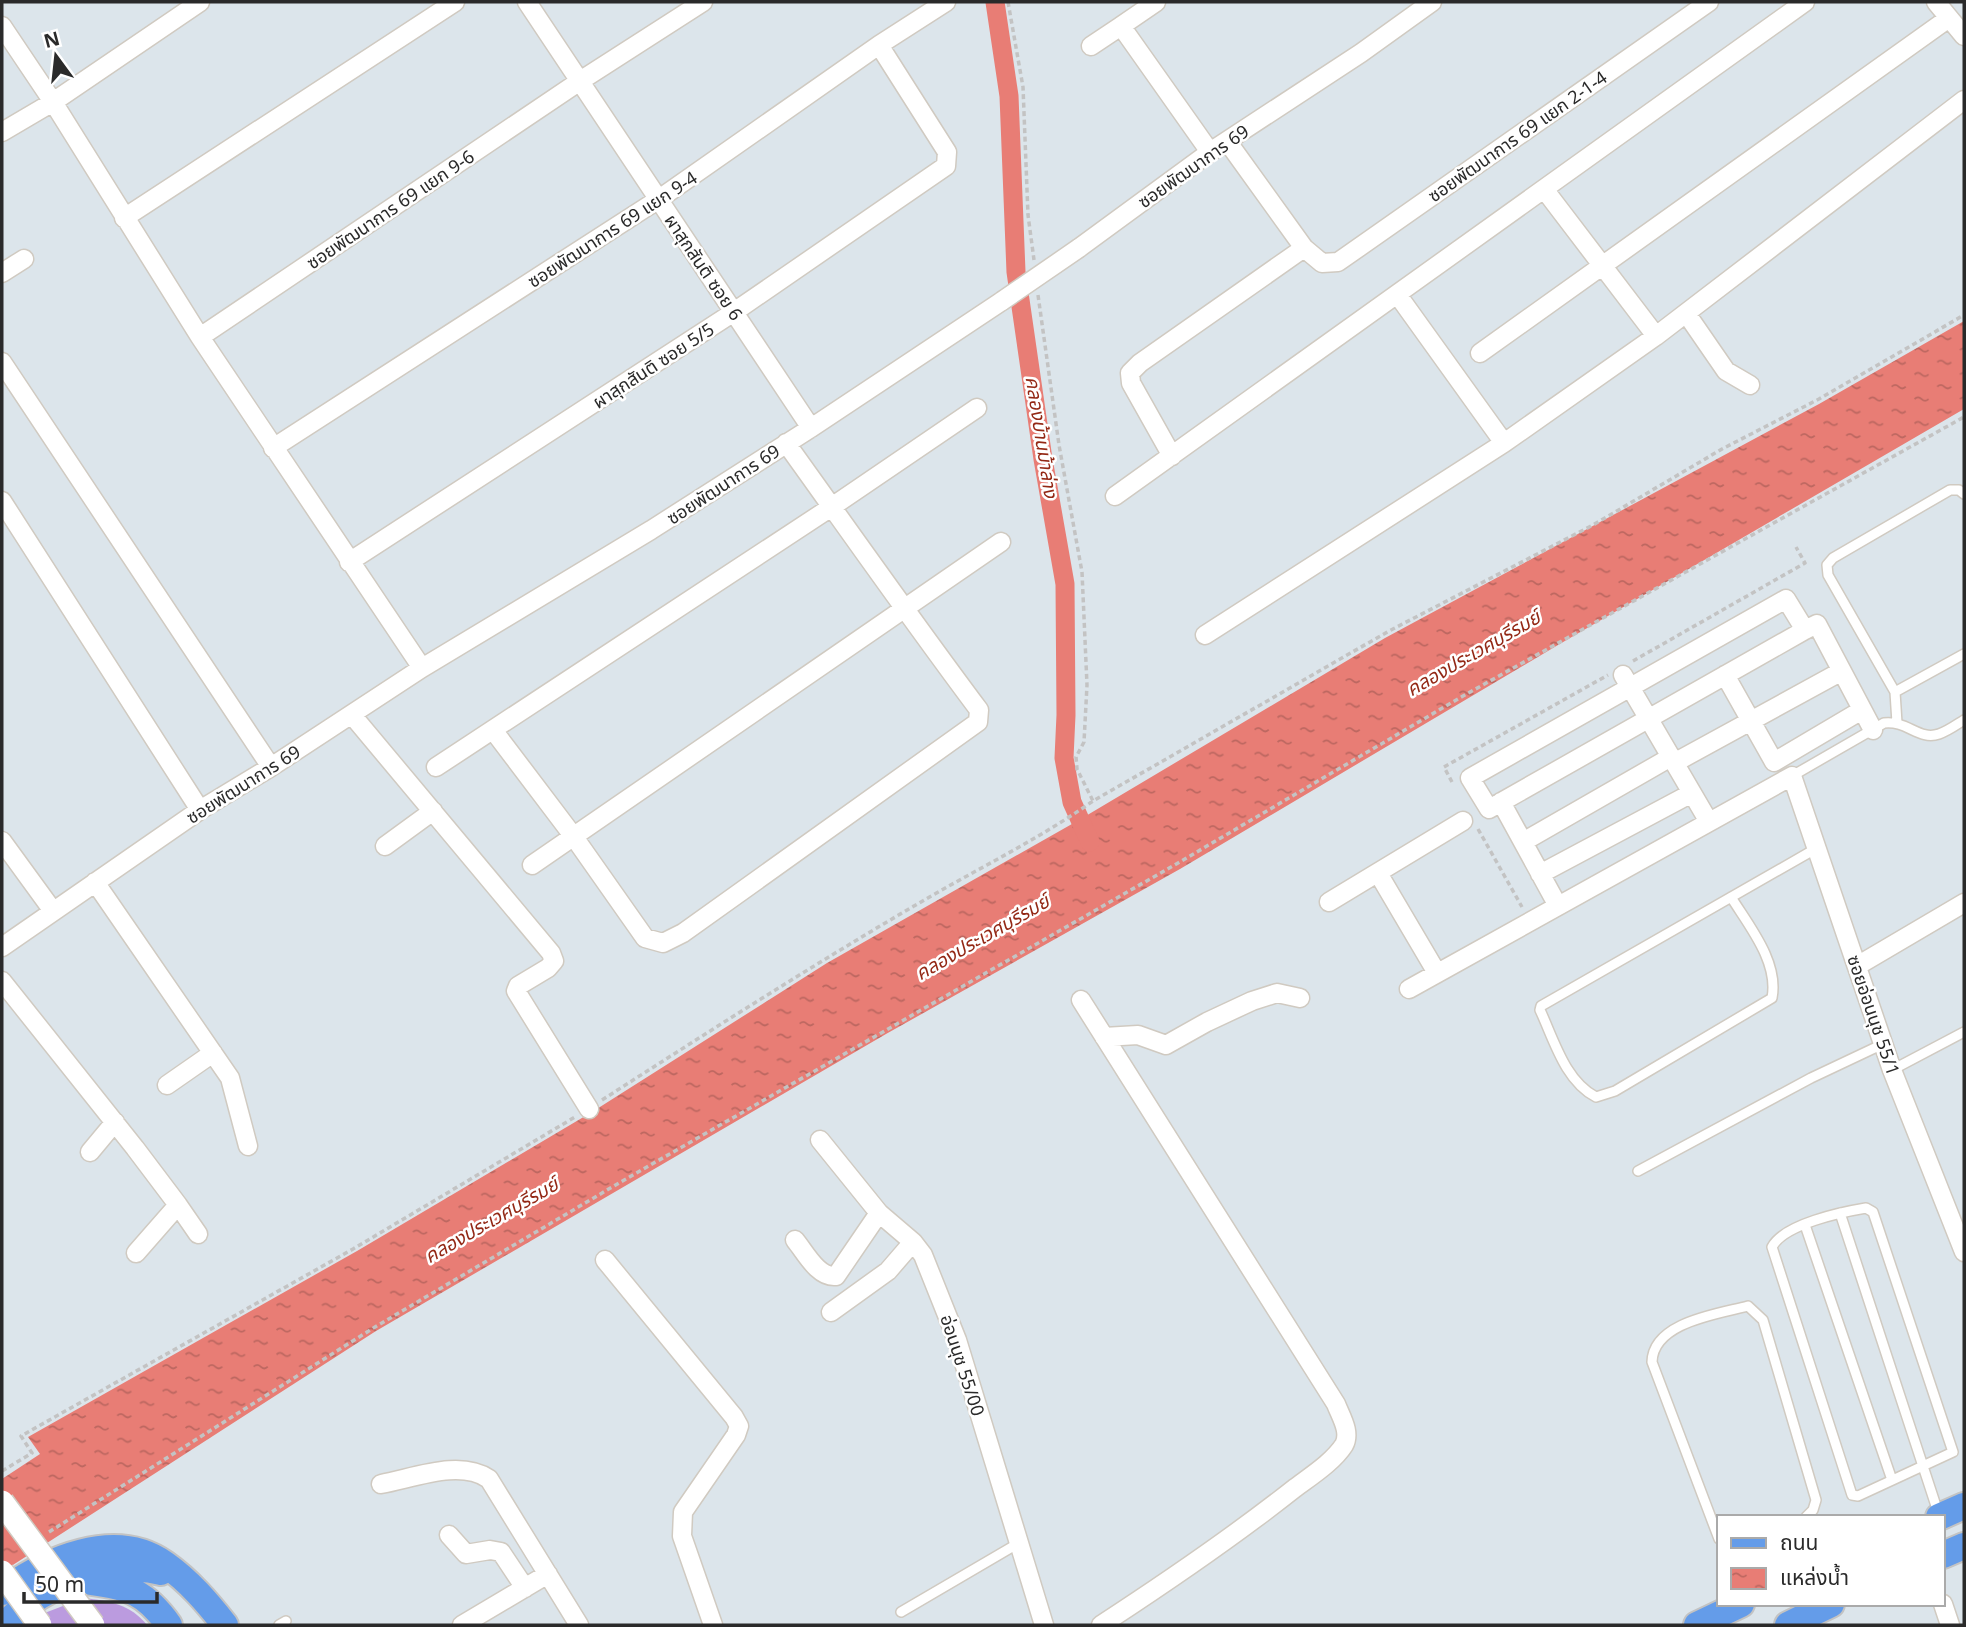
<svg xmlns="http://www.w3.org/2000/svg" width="1966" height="1627" font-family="'Noto Sans','Noto Sans Thai',sans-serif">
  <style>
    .park { fill: #bb9bdf }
    .water { fill: url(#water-ripples) }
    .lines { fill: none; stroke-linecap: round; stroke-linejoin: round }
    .canal { stroke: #e87d75; stroke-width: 19 }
    .service-casing { stroke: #d0cac1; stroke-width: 12 }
    .minor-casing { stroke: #d0cac1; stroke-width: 21 }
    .primary-casing { stroke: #c3c3c3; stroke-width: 30 }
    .path { stroke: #c3c3c3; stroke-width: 3.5; stroke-dasharray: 5 3.5; stroke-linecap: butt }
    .service { stroke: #fff; stroke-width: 9 }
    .minor { stroke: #fff; stroke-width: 18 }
    .primary { stroke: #649ce9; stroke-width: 26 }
    .minor-bridge-casing { stroke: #d0cac1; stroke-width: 21; stroke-linecap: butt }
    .secondary-bridge-casing { stroke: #d0cac1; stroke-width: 26; stroke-linecap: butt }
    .minor-bridge { stroke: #fff; stroke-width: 18 }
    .secondary-bridge { stroke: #fff; stroke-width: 23 }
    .labels { text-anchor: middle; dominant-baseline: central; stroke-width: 5; stroke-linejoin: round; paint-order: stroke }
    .street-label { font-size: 18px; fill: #2a2a2a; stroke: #fff }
    .water-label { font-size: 19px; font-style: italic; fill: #932815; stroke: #fff }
  </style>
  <defs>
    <pattern id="water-ripples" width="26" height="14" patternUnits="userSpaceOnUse" patternTransform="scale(1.75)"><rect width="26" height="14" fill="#e87d75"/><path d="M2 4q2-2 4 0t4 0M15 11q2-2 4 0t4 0" fill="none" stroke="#bc6760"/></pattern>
  </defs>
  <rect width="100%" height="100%" fill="#dce5eb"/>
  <path class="park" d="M84,1598c25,3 46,6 63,27h-121l8,-8z"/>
  <path class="water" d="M1964,321v88l-406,236 -378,224 -294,165 -510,297 -374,241v-93l38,-25 -12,-17 329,-186 235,-139 235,-149 252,-143 306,-182 434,-234z"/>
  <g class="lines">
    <path class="canal" d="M995,2l14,94 7,176 27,187 22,125 1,131 -2,43 8,44 18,40"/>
    <g class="service-casing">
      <path id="service" d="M1964,494l-5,-4h-9l-117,68 -6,7 1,10 67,117 69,-38
        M1895,692l2,31
        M1792,776l92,-53c23,-3 35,18 55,11 9,-3 17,-9 25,-14
        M1731,897c18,29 48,65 41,101l-157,93 -19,6c-31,-16 -42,-57 -56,-87l1,-4 276,-158
        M1892,1070l72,-38
        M1638,1171l173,-93 72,-34
        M1866,1208l7,4 80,240 -95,44 -6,-1 -80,-248c12,-23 70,-35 94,-39z
        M1840,1213l99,302
        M1805,1225l87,255
        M1719,1539l-67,-177c1,-40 66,-48 96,-56l15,14 53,180 -3,10 -7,7
        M901,1612l118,-69
        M279,1625l7,-4"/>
    </g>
    <g class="minor-casing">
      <path id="minor" d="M527,2l284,426
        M1936,2l28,34
        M2,26l51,76 147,235 222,331
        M1121,26l35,-24
        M1091,46l30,-20 89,126
        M2,132l51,-30 147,-100
        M1227,141l77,107 18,15 16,-1 371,-260
        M1544,189l112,147
        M124,218l331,-216
        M1079,248l131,-96 151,-99 71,-51
        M2,273l22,-14
        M1397,294l107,149
        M1686,313l40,58 24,14
        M200,337l380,-256 123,-79
        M1480,353l469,-335
        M2,362l269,405
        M273,448l386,-249 220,-154 67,-43
        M1172,456l-41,-73 -1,-10 10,-10 164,-115
        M1115,496l690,-494
        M2,501l198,309
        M349,562l385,-250 212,-146 1,-14 -68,-107
        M1805,630l-19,-31 -316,179 19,31 316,-179 12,-6 56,106
        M1205,635l299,-192 152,-107 308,-236
        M1623,675l86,147
        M1725,675l49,87 88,-52
        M352,715l199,238 3,8 -6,7 -30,18 -2,5 73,118
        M493,730l81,107 71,101 18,5 20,-10 295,-211 1,-12c-66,-88 -129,-178 -193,-267
        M1674,763l168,-92
        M436,767l397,-261 144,-98
        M1501,802l57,104
        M2,841l51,70
        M1523,842l148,-85
        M385,846l48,-35
        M532,865l469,-323
        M1378,873l59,100
        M1540,874l152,-81
        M95,882l135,196 18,68
        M1329,902l134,-81
        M2,947l198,-137 71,-43 151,-99 229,-138 160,-102 191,-127
        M1857,966l107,-63
        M2,981l133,167 43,57 -42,48
        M1409,989l383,-213 100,294 72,182
        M1081,1000l255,404c5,13 15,28 8,41 -11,17 -33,31 -49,43 -62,49 -128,94 -194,137
        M1104,1037l34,-2 28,10 41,-23 45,-21 25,-8 23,5
        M167,1085l46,-32
        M820,1140l59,73 34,29 10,13 34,85 87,285
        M90,1152l25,-30
        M178,1205l20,29
        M795,1240c10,12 23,38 41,36l43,-63
        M605,1260l129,157 5,9 -3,9 -53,77 -1,24 31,89
        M831,1312l57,-41 25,-29
        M381,1484c33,-6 79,-25 108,-5l90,146
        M449,1535l17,19 24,-4 11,2 24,36
        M1943,1604l7,21
        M462,1625l86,-51"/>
    </g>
    <g class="primary-casing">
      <path id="primary" d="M1939,1517l25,-11
        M1943,1555l21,-9
        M92,1582c38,5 54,11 77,43
        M2,1592c43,-32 113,-64 163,-28 24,17 42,38 60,61
        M4,1625c31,-31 56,-43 99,-51 20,-5 37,-8 58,-2
        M1697,1625l44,-21
        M1788,1625l43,-21"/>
    </g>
    <path class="path" d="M1008,2l15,85 5,128 6,45
      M1038,295l21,150 23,127 5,113 -3,57 -8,15 1,12 16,32 296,-170 204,-106 129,-76 97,-50 145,-84
      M1633,661l172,-98 -9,-16
      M1452,782l-8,-15 164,-92
      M1478,829l44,78
      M602,1100c103,-66 206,-132 312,-194 59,-35 122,-65 179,-105
      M2,1471l30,-18 -11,-17 332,-187 222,-132
      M49,1532l326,-205 244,-144 559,-320 285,-167 501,-279"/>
    <use href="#service" class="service"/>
    <use href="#minor" class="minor"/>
    <use href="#primary" class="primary"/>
    <g class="minor-bridge-casing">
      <path id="minor-bridge" d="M1002,301l77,-53"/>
    </g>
    <g class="secondary-bridge-casing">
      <path id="secondary-bridge" d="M2,1502l91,123
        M2,1572l38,53"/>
    </g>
    <use href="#minor-bridge" class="minor-bridge"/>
    <use href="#secondary-bridge" class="secondary-bridge"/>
  </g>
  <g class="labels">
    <g class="street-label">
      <text transform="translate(1517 136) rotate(-35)">ซอยพัฒนาการ 69 แยก 2-1-4</text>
      <text transform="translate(1193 166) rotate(-35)">ซอยพัฒนาการ 69</text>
      <text transform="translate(390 209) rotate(-34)">ซอยพัฒนาการ 69 แยก 9-6</text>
      <text transform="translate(612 229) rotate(-33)">ซอยพัฒนาการ 69 แยก 9-4</text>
      <text transform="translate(704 267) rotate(56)">ผาสุกสันติ ซอย 6</text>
      <text transform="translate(653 365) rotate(-33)">ผาสุกสันติ ซอย 5/5</text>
      <text transform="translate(723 484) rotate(-33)">ซอยพัฒนาการ 69</text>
      <text transform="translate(243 784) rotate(-32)">ซอยพัฒนาการ 69</text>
      <text transform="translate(1874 1015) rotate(71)">ซอยอ่อนนุช 55/1</text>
      <text transform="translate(963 1365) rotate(72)">อ่อนนุช 55/00</text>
    </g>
    <g class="water-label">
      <text transform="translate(1042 437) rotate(81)">คลองบ้านม้าล่าง</text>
      <text transform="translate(1473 653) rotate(-30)">คลองประเวศบุรีรมย์</text>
      <text transform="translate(982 937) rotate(-30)">คลองประเวศบุรีรมย์</text>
      <text transform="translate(491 1220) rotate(-30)">คลองประเวศบุรีรมย์</text>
    </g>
  </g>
  <rect width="1966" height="1627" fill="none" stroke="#2a2a2a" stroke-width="7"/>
  <rect x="1717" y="1515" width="228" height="91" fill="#ffffff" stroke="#aaaaaa" stroke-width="2"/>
  <rect x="1731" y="1538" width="35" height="10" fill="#649ce9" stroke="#aaaaaa" stroke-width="2"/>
  <text x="1780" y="1550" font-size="21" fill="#2a2a2a">ถนน</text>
  <rect x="1731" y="1568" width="35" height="21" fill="url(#water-ripples)" stroke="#aaaaaa" stroke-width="2"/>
  <text x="1780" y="1585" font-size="21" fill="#2a2a2a">แหล่งน้ำ</text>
  <g transform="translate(56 56) rotate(345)" stroke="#ffffff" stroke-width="5" paint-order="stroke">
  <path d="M0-5L12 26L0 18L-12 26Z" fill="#2a2a2a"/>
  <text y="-10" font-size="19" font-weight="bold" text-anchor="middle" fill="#2a2a2a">N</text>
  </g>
  <path d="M24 1592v10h133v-10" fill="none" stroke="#2a2a2a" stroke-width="3.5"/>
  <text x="35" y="1592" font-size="21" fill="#2a2a2a" stroke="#ffffff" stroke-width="5" paint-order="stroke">50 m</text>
</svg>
